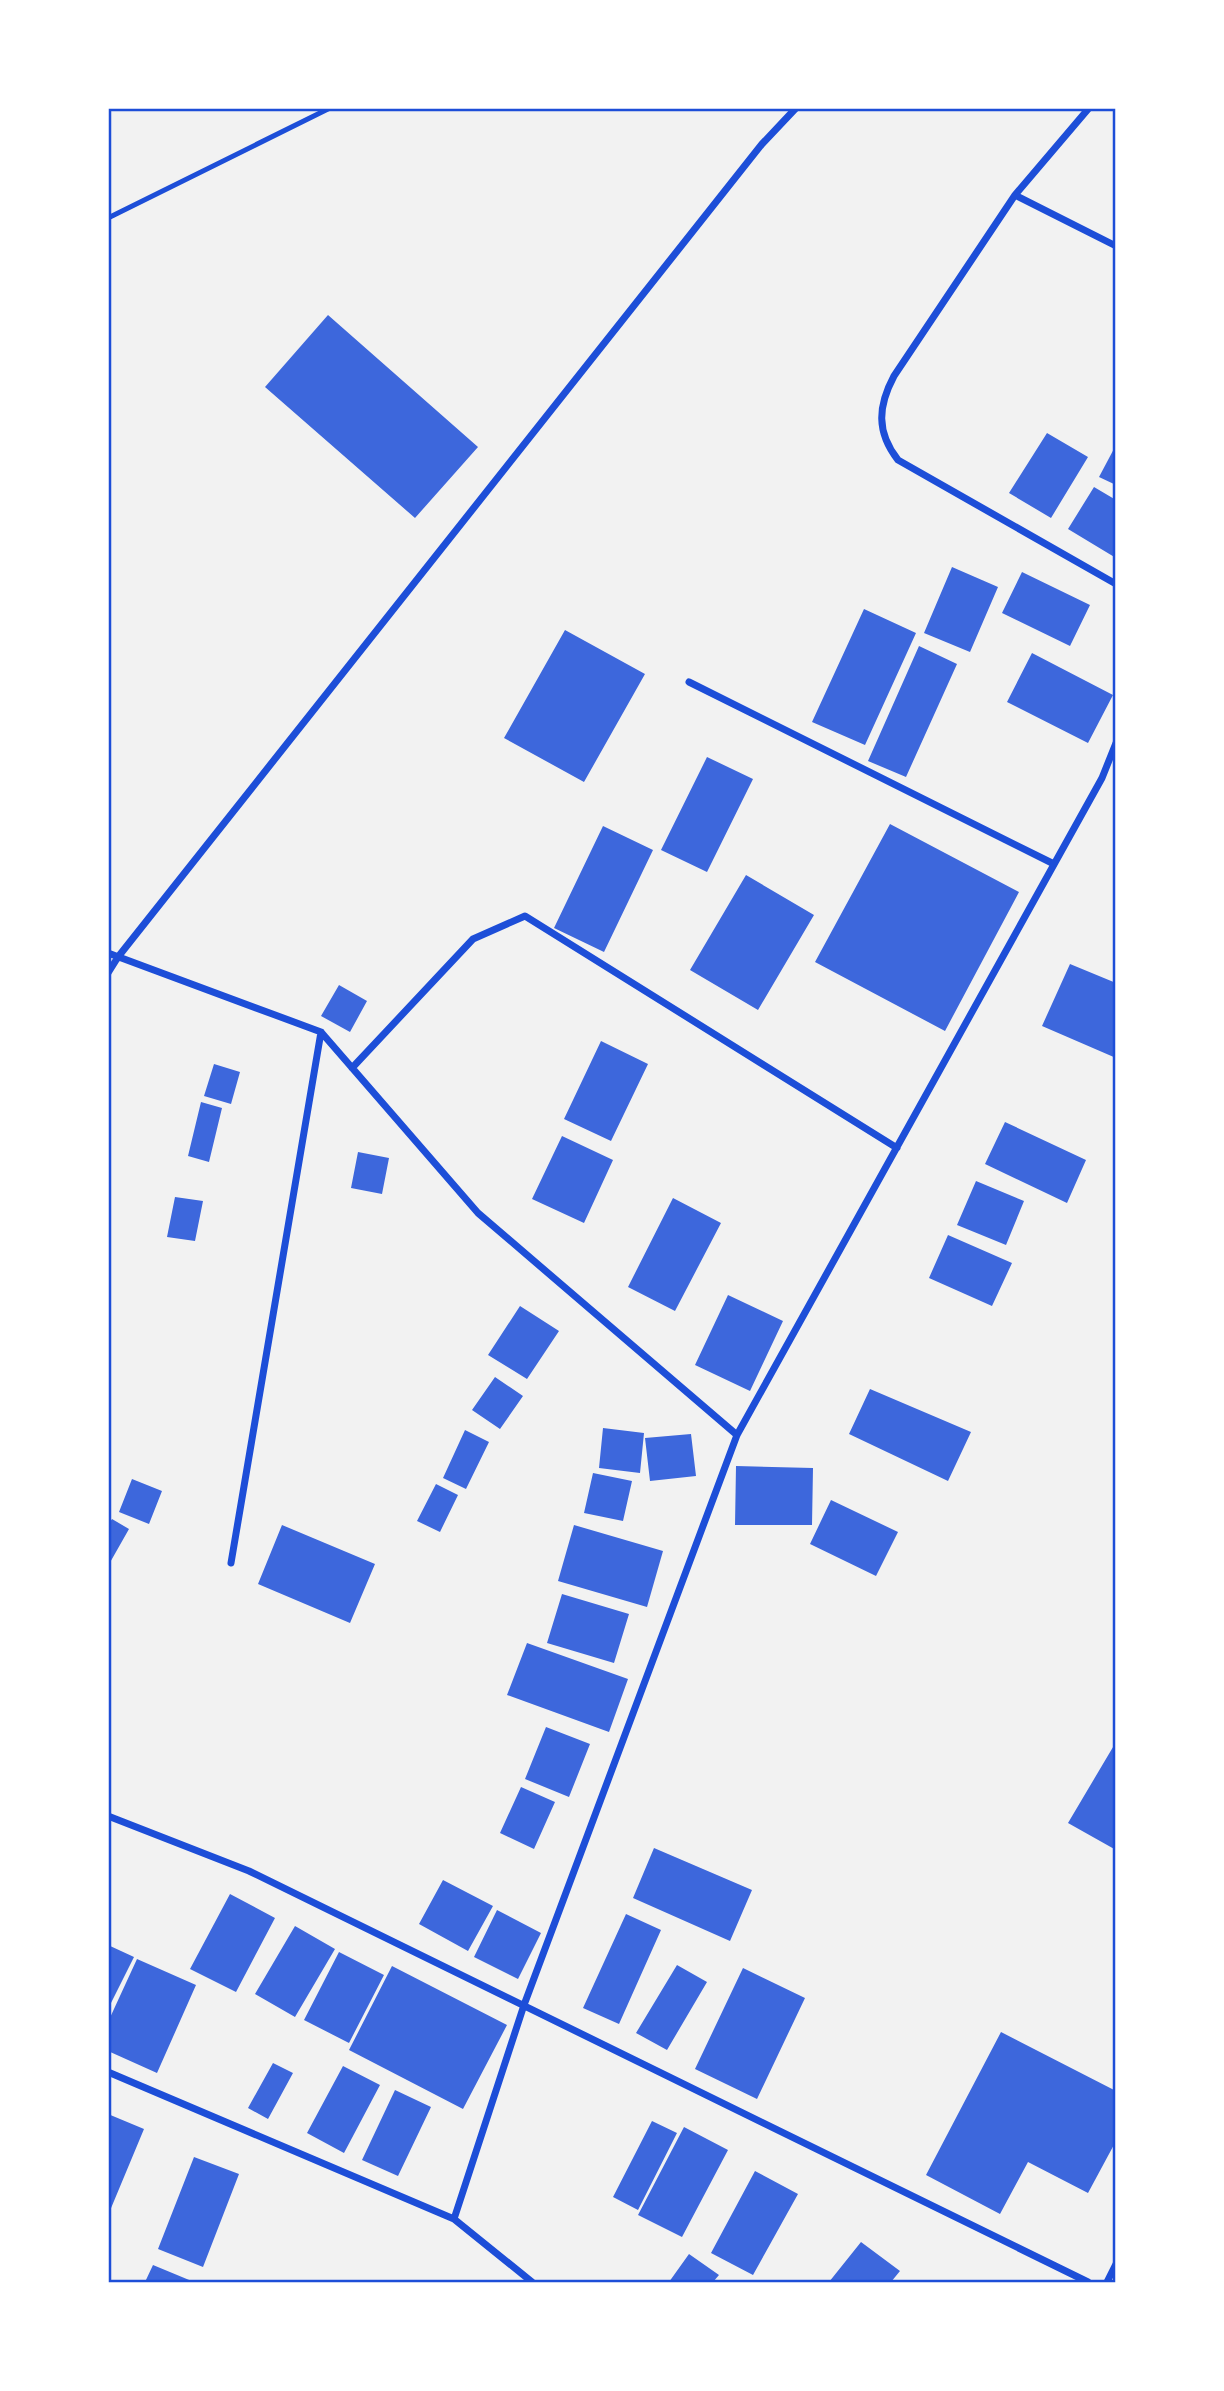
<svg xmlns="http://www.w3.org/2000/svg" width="1224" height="2391" font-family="'Golos Text',sans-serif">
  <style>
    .building { fill: #3d67dc }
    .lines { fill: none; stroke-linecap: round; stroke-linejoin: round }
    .service { stroke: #1d4ed8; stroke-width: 5 }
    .minor { stroke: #1d4ed8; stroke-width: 7 }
    .neatline { fill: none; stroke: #1d4ed8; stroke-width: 2.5 }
  </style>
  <rect width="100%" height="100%" fill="#f2f2f2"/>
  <path class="building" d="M328,315l150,132 -63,71 -150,-131z
    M1047,433l41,24 -37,61 -42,-25z
    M1116,445v40l-17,-8z
    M1094,487l22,13v58l-48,-29z
    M952,567l46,20 -28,65 -46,-19z
    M1022,572l68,33 -20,41 -68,-33z
    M864,609l52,24 -51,112 -53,-23z
    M565,630l80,44 -61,108 -80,-44z
    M919,646l38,18 -51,113 -38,-16z
    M1032,653l81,42 -25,48 -81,-41z
    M707,757l46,22 -46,93 -46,-22z
    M890,824l129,68 -74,139 -130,-69z
    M603,826l50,24 -49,102 -50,-24z
    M746,875l68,40 -56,95 -68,-40z
    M1070,964l46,19v75l-74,-32z
    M339,985l28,16 -17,31 -29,-16z
    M601,1041l47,23 -37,77 -47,-22z
    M214,1064l26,8 -9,32 -27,-8z
    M201,1102l21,6 -13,54 -21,-6z
    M1005,1122l81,38 -19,43 -82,-39z
    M562,1136l51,24 -29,63 -52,-24z
    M358,1152l31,6 -7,36 -31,-6z
    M976,1181l48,20 -18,44 -49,-20z
    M175,1197l28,4 -8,40 -28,-4z
    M673,1198l48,25 -46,88 -47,-24z
    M948,1235l64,28 -20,43 -63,-28z
    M728,1295l55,26 -33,70 -55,-26z
    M520,1306l39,25 -32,48 -39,-24z
    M495,1377l28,19 -23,33 -28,-19z
    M870,1389l101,43 -23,49 -99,-47z
    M603,1428l41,5 -4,40 -41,-5z
    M465,1430l24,12 -23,47 -23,-11z
    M691,1434l5,42 -46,5 -5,-43z
    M736,1466l77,2 -1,57h-77z
    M593,1473l39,8 -9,40 -39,-8z
    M132,1479l30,12 -13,33 -30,-12z
    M436,1484l22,11 -18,37 -23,-11z
    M831,1500l67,32 -22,44 -66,-32z
    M112,1519l17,10 -21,37v-41z
    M282,1525l93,39 -25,59 -92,-39z
    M574,1525l89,26 -16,56 -89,-26z
    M562,1594l67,20 -15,49 -67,-20z
    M527,1643l101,36 -19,53 -102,-37z
    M546,1727l44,17 -21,53 -44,-18z
    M1116,1742v108l-48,-27z
    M521,1787l34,15 -21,47 -34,-16z
    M654,1848l98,42 -22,51 -97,-43z
    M443,1880l50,26 -25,45 -49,-27z
    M230,1894l45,24 -39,74 -46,-23z
    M497,1910l44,23 -23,46 -44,-22z
    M626,1914l35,16 -42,94 -36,-16z
    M295,1926l40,23 -40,68 -40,-23z
    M108,1945l26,12 -26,52z
    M339,1952l45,23 -35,68 -45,-23z
    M137,1959l59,26 -39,88 -49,-22v-29z
    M677,1965l30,17 -40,68 -31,-17z
    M392,1966l115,59 -44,84 -114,-59z
    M743,1968l62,30 -48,101 -62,-30z
    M1001,2032l115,59v50l-28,52 -60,-31 -28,52 -74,-39z
    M273,2063l20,10 -25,46 -20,-11z
    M343,2066l37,19 -36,68 -37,-20z
    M395,2090l36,17 -33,69 -36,-16z
    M108,2114l36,15 -35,84h-1z
    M652,2121l25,12 -39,77 -25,-13z
    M684,2127l44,23 -46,87 -44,-22z
    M194,2157l45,17 -36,93 -45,-18z
    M755,2171l43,23 -45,81 -42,-22z
    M861,2242l39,29 -9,11h-62z
    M689,2254l30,21 -6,7h-44z
    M153,2265l41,17h-49z"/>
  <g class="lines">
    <path class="service" d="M108,218l222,-110"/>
    <path class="minor" d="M1089,108l-74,87 -121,181c-16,30 -18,56 4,84l218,124
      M1015,195l101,51
      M689,682l365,182
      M108,953l213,79 157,181 259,222
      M108,973l10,-16 644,-813 34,-36
      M352,1068l121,-129 52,-23 372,232
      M231,1563l90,-531
      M108,1816l141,55 839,411
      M108,2072l346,147 78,63
      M454,2219l70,-214 213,-570 365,-657 14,-35
      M1107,2282l9,-18"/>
  </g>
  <rect width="1224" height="2391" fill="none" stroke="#ffffff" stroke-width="220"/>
  <rect x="110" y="110" width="1004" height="2171" class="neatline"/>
</svg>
